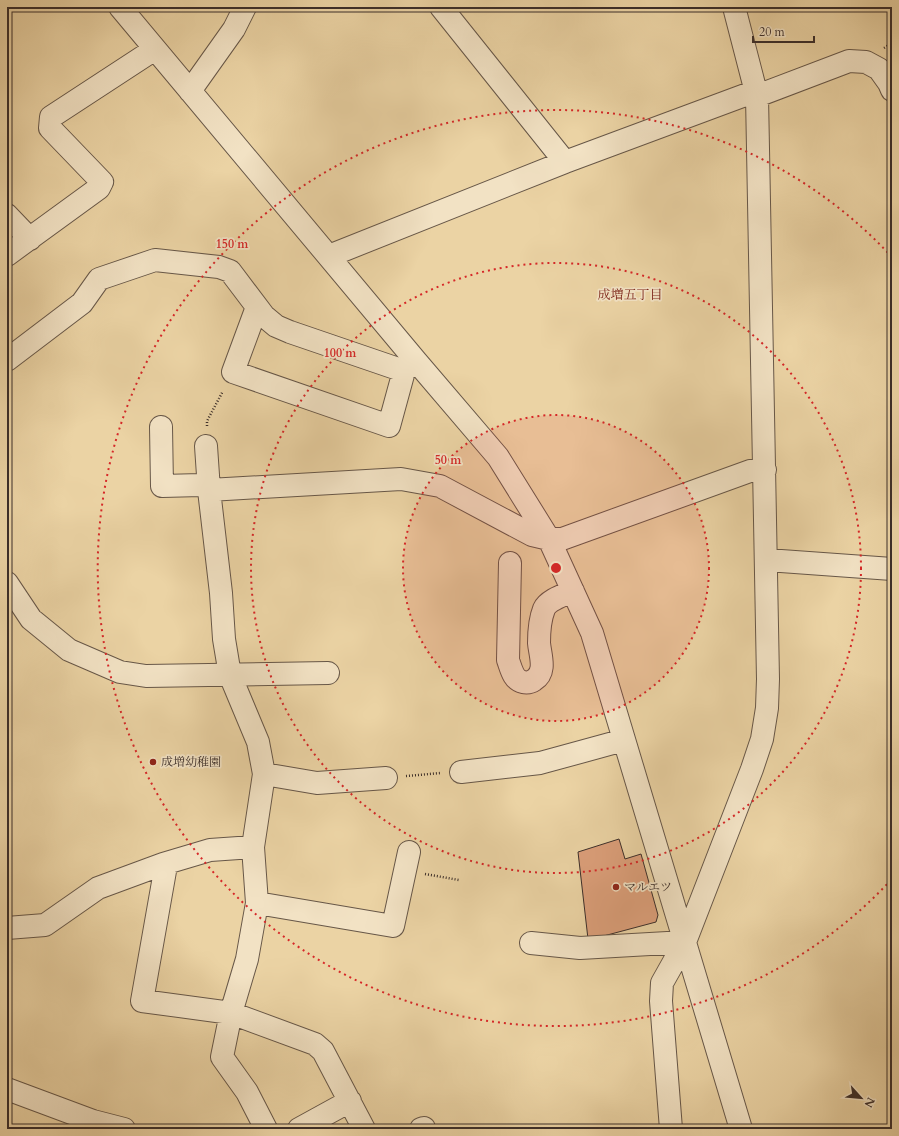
<svg xmlns="http://www.w3.org/2000/svg" width="899" height="1136" font-family="Cardo,'Noto Serif JP',serif">
  <style>
    .building { fill: #dc9f7a; stroke: #3b2e2a }
    .lines { fill: none; stroke-linecap: round; stroke-linejoin: round }
    .minor-casing { stroke: #675748; stroke-width: 24 }
    .path { stroke: #3b2e2a; stroke-width: 2.5; stroke-dasharray: 1 2; stroke-linecap: butt }
    .minor { stroke: #f2e2c4; stroke-width: 22 }
    .ring { fill: none; stroke: #d62828; stroke-width: 2; stroke-dasharray: 2 4 }
    .poi-dot { fill: #8f2418; stroke: #f2e2c4; stroke-width: 1.5 }
    .labels { text-anchor: middle; dominant-baseline: central; stroke-width: 3.5; stroke-linejoin: round; paint-order: stroke }
    .poi-label { font-size: 12px; fill: #3b2e2a; stroke: #f2e2c4; text-anchor: start }
    .neighbourhood-label { font-size: 13px; fill: #7a1f14; stroke: #f2e2c4 }
    .centre { fill: #d62828; stroke: #f2e2c4; stroke-width: 2 }
    .ring-label { font-size: 12px; text-anchor: middle; font-weight: bold; fill: #d62828; stroke: #f2e2c4; stroke-width: 3.5; stroke-linejoin: round; paint-order: stroke }
  </style>
  <rect width="100%" height="100%" fill="#ebd3a4"/>
  <filter id="stains"><feTurbulence type="fractalNoise" baseFrequency=".005" numOctaves="4"/><feColorMatrix values="0 0 0 0 .2 0 0 0 0 .09 0 0 0 0 .02 0 0 0 .5 -.17"/></filter>
  <radialGradient id="worn" r=".72"><stop offset=".6" stop-color="#630" stop-opacity="0"/><stop offset="1" stop-color="#630" stop-opacity=".3"/></radialGradient>
  <path class="building" d="M619,839l6,20 16,-5 17,61 -2,7 -60,16 -8,1 -10,-87z"/>
  <g class="lines">
    <g class="minor-casing">
      <path id="minor" d="M120,7l296,354 82,96 51,82 43,94 149,496
        M441,7l124,155
        M190,91l44,-62 11,-22
        M757,96l92,-35 17,1 13,7 10,14 3,7
        M7,215l23,24
        M7,255l92,-67 3,-6 -52,-54 1,-11 104,-68
        M329,256l236,-94 191,-71
        M257,307l-24,65 156,54 15,-55
        M7,360l75,-57 17,-24 56,-19 64,7 11,4 34,45 12,10 14,6 114,39 12,-10
        M161,427l1,59 39,-1 8,5 192,-11 39,7 92,49 17,4h13l188,-68 15,-1
        M206,446l3,44 12,103 3,46 6,36 28,67 6,32 -11,73 4,56 -10,56 -16,54 -9,44 25,35 19,37
        M767,560l125,9
        M510,563l-2,97c3,8 5,20 15,22 4,1 8,0 11,-2 13,-8 6,-25 5,-37 0,-11 1,-24 5,-34 4,-9 20,-14 29,-18
        M7,583l24,36 38,31 51,22 26,4 182,-3
        M461,772l79,-9 84,-23
        M264,774l53,9 69,-5
        M163,864l2,7 -23,130 89,12 84,31 8,7 41,78
        M257,903l136,23 16,-74
        M7,928l38,-3 53,-37 65,-24 47,-14 43,-3
        M531,943l49,5 105,-6
        M7,1089l86,32 31,8
        M299,1129l51,-28
        M421,1129l3,-1
        M671,1129l-10,-128 1,-18 23,-41 67,-173 10,-30 5,-31 1,-29 -11,-583 -23,-89"/>
    </g>
    <path class="path" d="M884,48l8,-5
      M207,426v-5l16,-30
      M406,776l35,-3
      M425,874l34,6"/>
    <use href="#minor" class="minor"/>
  </g>
  <circle cx="556" cy="568" r="153" fill="#d62828" fill-opacity=".12"/>
  <g class="ring">
    <circle cx="556" cy="568" r="153"/>
    <circle cx="556" cy="568" r="305"/>
    <path d="M891 880A458 458 0 1 1 891 256"/>
  </g>
  <g class="poi-dot">
    <circle cx="153" cy="762" r="4"/>
    <circle cx="616" cy="887" r="4"/>
  </g>
  <g class="labels">
    <g class="poi-label">
      <text x="161" y="762">成増幼稚園</text>
      <text x="624" y="887">マルエツ</text>
    </g>
    <g class="neighbourhood-label">
      <text x="630" y="295">成増五丁目</text>
    </g>
  </g>
  <circle cx="556" cy="568" r="6" class="centre"/>
  <g class="ring-label">
    <text x="232" y="248">150 m</text>
    <text x="340" y="357">100 m</text>
    <text x="448" y="464">50 m</text>
  </g>
  <rect width="899" height="1136" fill="none" stroke="#ebd3a4" stroke-width="24"/>
  <rect x="8" y="8" width="883" height="1120" fill="none" stroke="#3b2e2a" stroke-width="2"/>
  <rect x="12" y="12" width="875" height="1112" fill="none" stroke="#3b2e2a"/>
  <g transform="translate(861 1098) rotate(117)" stroke="#f2e2c4" stroke-width="3" paint-order="stroke">
  <path d="M0-3L7 15L0 10L-7 15Z" fill="#3b2e2a"/>
  <text y="-6" font-size="11" font-weight="bold" text-anchor="middle" fill="#3b2e2a">N</text>
  </g>
  <path d="M753 36v6h61v-6" fill="none" stroke="#3b2e2a" stroke-width="2"/>
  <text x="759" y="36" font-size="12" fill="#3b2e2a" stroke="#f2e2c4" stroke-width="3" paint-order="stroke">20 m</text>
  <rect width="100%" height="100%" filter="url(#stains)"/>
  <rect width="100%" height="100%" fill="url(#worn)"/>
</svg>
